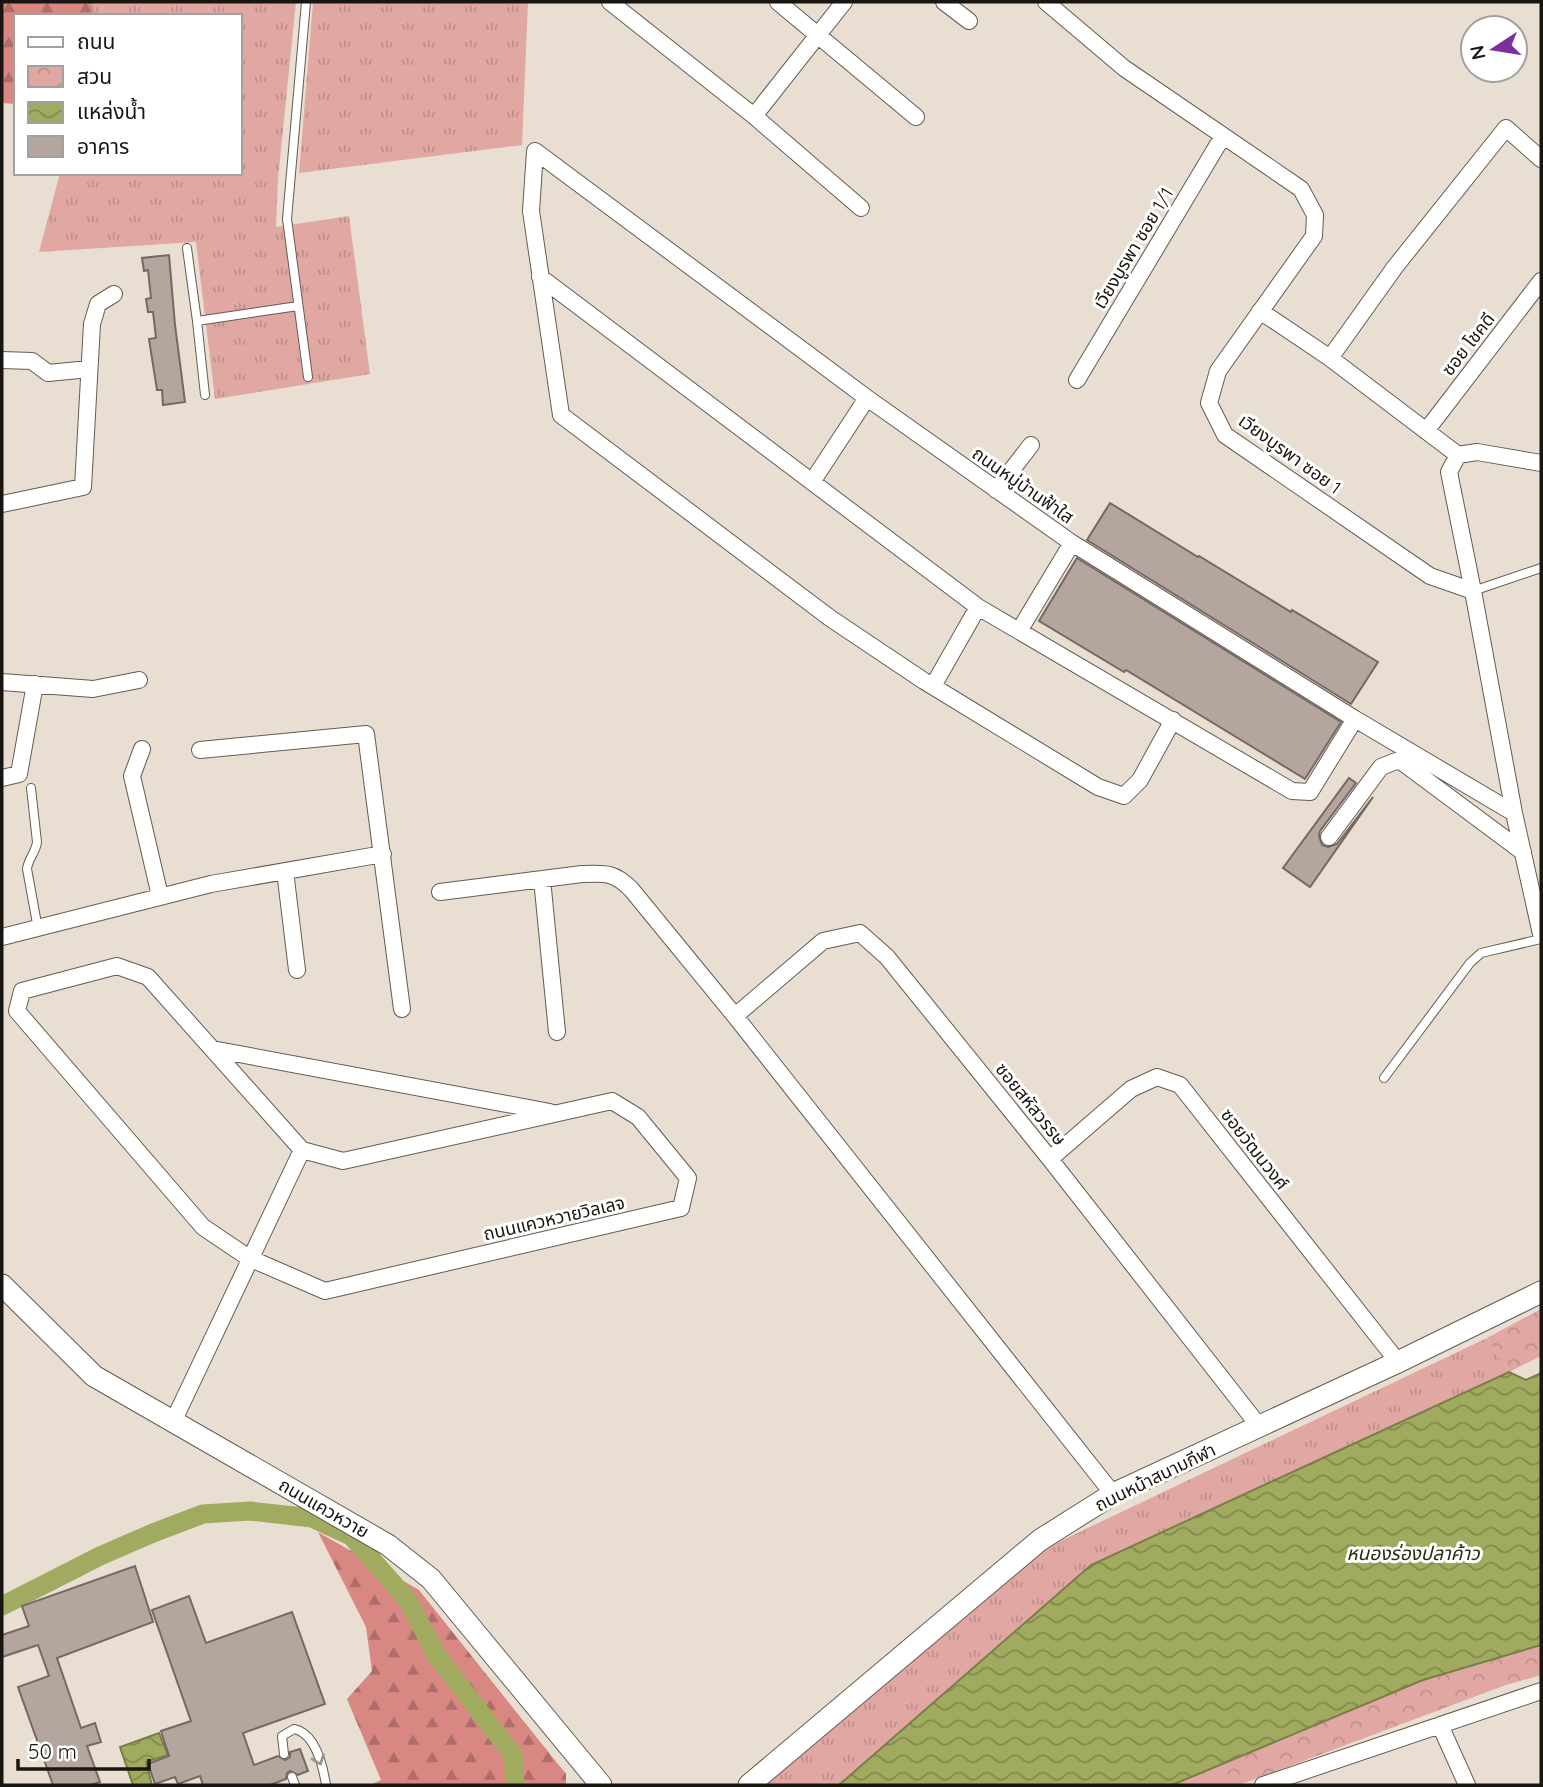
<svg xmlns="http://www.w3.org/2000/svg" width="1543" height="1787" font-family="Quicksand,'Noto Sans Thai',sans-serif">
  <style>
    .grass { fill: url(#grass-tufts) }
    .forest { fill: url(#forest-firs) }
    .park { fill: url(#park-crowns) }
    .water { fill: url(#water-waves); stroke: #787e48; stroke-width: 2 }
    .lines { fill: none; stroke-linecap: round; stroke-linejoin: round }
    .canal { stroke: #a1ab5f; stroke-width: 19 }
    .building { fill: #b4a59e; stroke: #766862; stroke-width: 2 }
    .lane-casing { stroke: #655b51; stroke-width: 10 }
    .street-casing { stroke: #655b51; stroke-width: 18 }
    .secondary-casing { stroke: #655b51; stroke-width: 23 }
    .lane { stroke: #fff; stroke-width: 8 }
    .street { stroke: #fff; stroke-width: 16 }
    .secondary { stroke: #fff; stroke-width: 21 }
    .oneway { stroke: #989694 }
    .labels { text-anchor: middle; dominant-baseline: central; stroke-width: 6; stroke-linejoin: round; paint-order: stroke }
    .street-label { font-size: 18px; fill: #191511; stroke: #fff }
    .water-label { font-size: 19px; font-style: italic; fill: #2a2e0d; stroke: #fff }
  </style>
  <defs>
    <pattern id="grass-tufts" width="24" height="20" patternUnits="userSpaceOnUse" patternTransform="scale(1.75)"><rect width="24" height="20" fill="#e1a7a3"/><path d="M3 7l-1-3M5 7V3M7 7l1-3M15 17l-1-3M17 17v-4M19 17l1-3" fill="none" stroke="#c08f8b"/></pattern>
    <pattern id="forest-firs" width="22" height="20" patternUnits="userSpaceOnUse" patternTransform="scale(1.75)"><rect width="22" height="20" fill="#d88783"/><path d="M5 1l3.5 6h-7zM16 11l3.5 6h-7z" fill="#ae6d6a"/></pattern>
    <pattern id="park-crowns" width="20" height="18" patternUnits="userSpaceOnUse" patternTransform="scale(1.75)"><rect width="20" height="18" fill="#e1a7a3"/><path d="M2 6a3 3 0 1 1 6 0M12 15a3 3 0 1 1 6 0" fill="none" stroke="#c08f8b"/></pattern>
    <pattern id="water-waves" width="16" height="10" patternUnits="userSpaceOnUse" patternTransform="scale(1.75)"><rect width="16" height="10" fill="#a1ab5f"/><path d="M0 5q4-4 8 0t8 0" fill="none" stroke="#828a4d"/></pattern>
  </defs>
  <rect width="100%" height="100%" fill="#e9ded2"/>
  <path class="grass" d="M93,2h203l-18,177 -2,48 73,-11 21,158 -155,25 -19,-157 -157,10 21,-79h180v-157h-149z
    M313,2h215l-6,143 -223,28z
    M1487,1338l22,34 -418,193 -252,220h-76l287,-239z"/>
  <path class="forest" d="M2,2h91l-2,14h-75v88l-14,-1z
    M318,1532l101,58 147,184v11h-196l11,-5 -34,-81 25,-28 -6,-44z"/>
  <path class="park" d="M1541,1309v47l-32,16 -22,-34z
    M1541,1645v30l-38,11 -264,99h-67l251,-105z"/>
  <path class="water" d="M1509,1372l17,8 15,-7v272l-118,35 -251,105h-333l252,-220z
    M159,1733l9,22 -22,7 6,23h-19l-13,-38z"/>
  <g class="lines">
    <path class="canal" d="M2,1606l98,-50 53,-23 50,-19 47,-3 62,7 39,18 56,63 30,57 76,99 2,30"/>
  </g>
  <path class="building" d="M169,255l6,70 10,77 -22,3 -1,-15h-5l-6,-38 -2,-13 7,-1 -3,-26h-5l-2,-13 5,-1 -3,-28 -4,1 -2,-13z
    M1110,503l88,54 1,-1 92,56 1,-2 86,52 -27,42 -264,-164z
    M1077,558l264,164 -36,57 -179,-109 -2,2 -85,-51z
    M1349,778l7,5 -36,48 -1,5 3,9 6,2 9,-3 36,-47 -63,90 -27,-19z
    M135,1566l18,56 -96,36 24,70 14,-5 6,19 -14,4 13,36 -10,3h-37l-35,-98 31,-11 -11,-31 -36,12v-22l27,-9 -7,-20z
    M189,1596l17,47 86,-31 33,92 -82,29 11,32 24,-9 7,4 5,-3v-5l10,-3 8,22 -10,4 -8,-4 -3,2 -1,6 -16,6h-67l-3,-9 -22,8 -3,-7 -20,7 -7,-20 21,-8 -8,-25 30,-10 -39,-111z"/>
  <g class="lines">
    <g class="lane-casing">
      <path id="lane" d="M306,2l-19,217 21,158
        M187,248l10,73
        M205,395l-8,-74 101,-15
        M1473,591l68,-23
        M31,788l6,54c-1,10 -9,17 -10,27l11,60
        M1384,1078l86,-115 11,-10 60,-14
        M284,1754l-2,-18 12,-7c21,4 29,37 32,56
        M292,1777l3,8"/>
    </g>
    <g class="street-casing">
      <path id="street" d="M610,2l144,114 107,92
        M778,2l138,115
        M944,2l25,19
        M1046,2l78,66 177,121 14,26 -1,21 -96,135 -9,32 16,32 205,141 43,15 41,222 27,121
        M754,116l90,-114
        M535,151l332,247 205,145 283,176 159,94
        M535,151l-4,60 30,204 269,203 94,63 174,106 26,9 16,-16 33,-60
        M540,277l438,330 314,184 18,1 45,-73
        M1260,311l70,47 128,97
        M1330,358l65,-91 111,-139 35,31
        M2,360l30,1 16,12 41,-4
        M1077,380l146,-244
        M1426,431l115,-150
        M812,482l55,-84
        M996,490l35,-45
        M2,504l81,-17 9,-163 6,-20 16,-10
        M1473,591l-24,-119 9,-17 19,-3 64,11
        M1019,631l53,-88
        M2,682l91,7 46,-9
        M933,686l45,-79
        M142,749l-10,27 28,120
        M200,750l166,-16 36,275
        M2,778l17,-4 16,-90
        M1329,837l52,-70 15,-6 6,1 121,90
        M285,871l12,99
        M542,879l15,153
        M440,892l142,-18c23,-1 32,-2 49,15l104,127 378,478
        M2,937l209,-53 172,-30
        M117,966l31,11 154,173 41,11 269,-60 26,16 50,61 -7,30 -356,83 -76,-33 -46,-31 -186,-216 5,-20z
        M735,1016l88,-75 37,-8 27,24 163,202 209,267
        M212,1049l338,63
        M1050,1159l81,-70 26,-12 23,8 218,277
        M173,1422l129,-272
        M1440,1725l27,60
        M1263,1785l278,-94"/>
    </g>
    <g class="secondary-casing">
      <path id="secondary" d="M2,1285l92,91 294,169 43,34 170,206
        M749,1785l291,-245 73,-46 285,-132 143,-70"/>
    </g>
    <use href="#lane" class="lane"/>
    <use href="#street" class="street"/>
    <use href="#secondary" class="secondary"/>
  </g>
  <defs><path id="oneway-chevron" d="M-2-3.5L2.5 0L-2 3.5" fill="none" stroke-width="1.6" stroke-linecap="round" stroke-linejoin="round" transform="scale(1.75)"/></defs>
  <use class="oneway" href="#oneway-chevron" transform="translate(319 1760) rotate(69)"/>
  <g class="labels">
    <g class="street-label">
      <text transform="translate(1133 248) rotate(-59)">เวียงบูรพา ซอย 1/1</text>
      <text transform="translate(1468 344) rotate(-52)">ซอย โชคดี</text>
      <text transform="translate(1290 454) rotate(36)">เวียงบูรพา ซอย 1</text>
      <text transform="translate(1023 485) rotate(35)">ถนนหมู่บ้านฟ้าใส</text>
      <text transform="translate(1031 1104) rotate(51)">ซอยสหัสวรรษ</text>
      <text transform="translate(1255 1149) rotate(52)">ซอยวัฒนวงศ์</text>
      <text transform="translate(554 1218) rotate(-13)">ถนนแควหวายวิลเลจ</text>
      <text transform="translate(1155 1477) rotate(-26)">ถนนหน้าสนามกีฬา</text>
      <text transform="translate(324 1508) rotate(30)">ถนนแควหวาย</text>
    </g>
    <g class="water-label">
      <text x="1413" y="1553">หนองร่องปลาค้าว</text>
    </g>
  </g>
  <rect width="1543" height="1787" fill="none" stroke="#191511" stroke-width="7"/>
  <rect x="14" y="14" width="228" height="161" fill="#ffffff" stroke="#a3a1a0" stroke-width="2"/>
  <rect x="28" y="37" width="35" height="10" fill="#ffffff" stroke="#a3a1a0" stroke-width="2"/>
  <text x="77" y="49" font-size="21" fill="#191511">ถนน</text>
  <rect x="28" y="66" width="35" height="21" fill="url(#park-crowns)" stroke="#a3a1a0" stroke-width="2"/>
  <text x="77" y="84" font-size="21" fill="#191511">สวน</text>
  <rect x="28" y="102" width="35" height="21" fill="url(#water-waves)" stroke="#a3a1a0" stroke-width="2"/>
  <text x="77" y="119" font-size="21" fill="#191511">แหล่งน้ำ</text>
  <rect x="28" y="136" width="35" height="21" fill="#b4a59e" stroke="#a3a1a0" stroke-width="2"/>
  <text x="77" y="154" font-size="21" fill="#191511">อาคาร</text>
  <g transform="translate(1494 49) rotate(258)"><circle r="33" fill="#ffffff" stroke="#a3a1a0" stroke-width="2"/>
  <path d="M0-5L12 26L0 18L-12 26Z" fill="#7d2e9f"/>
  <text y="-10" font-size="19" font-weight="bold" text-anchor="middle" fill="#191511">N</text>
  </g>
  <path d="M18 1759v10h131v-10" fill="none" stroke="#191511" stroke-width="3.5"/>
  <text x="28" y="1759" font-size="21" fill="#191511" stroke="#ffffff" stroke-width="5" paint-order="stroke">50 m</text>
</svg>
